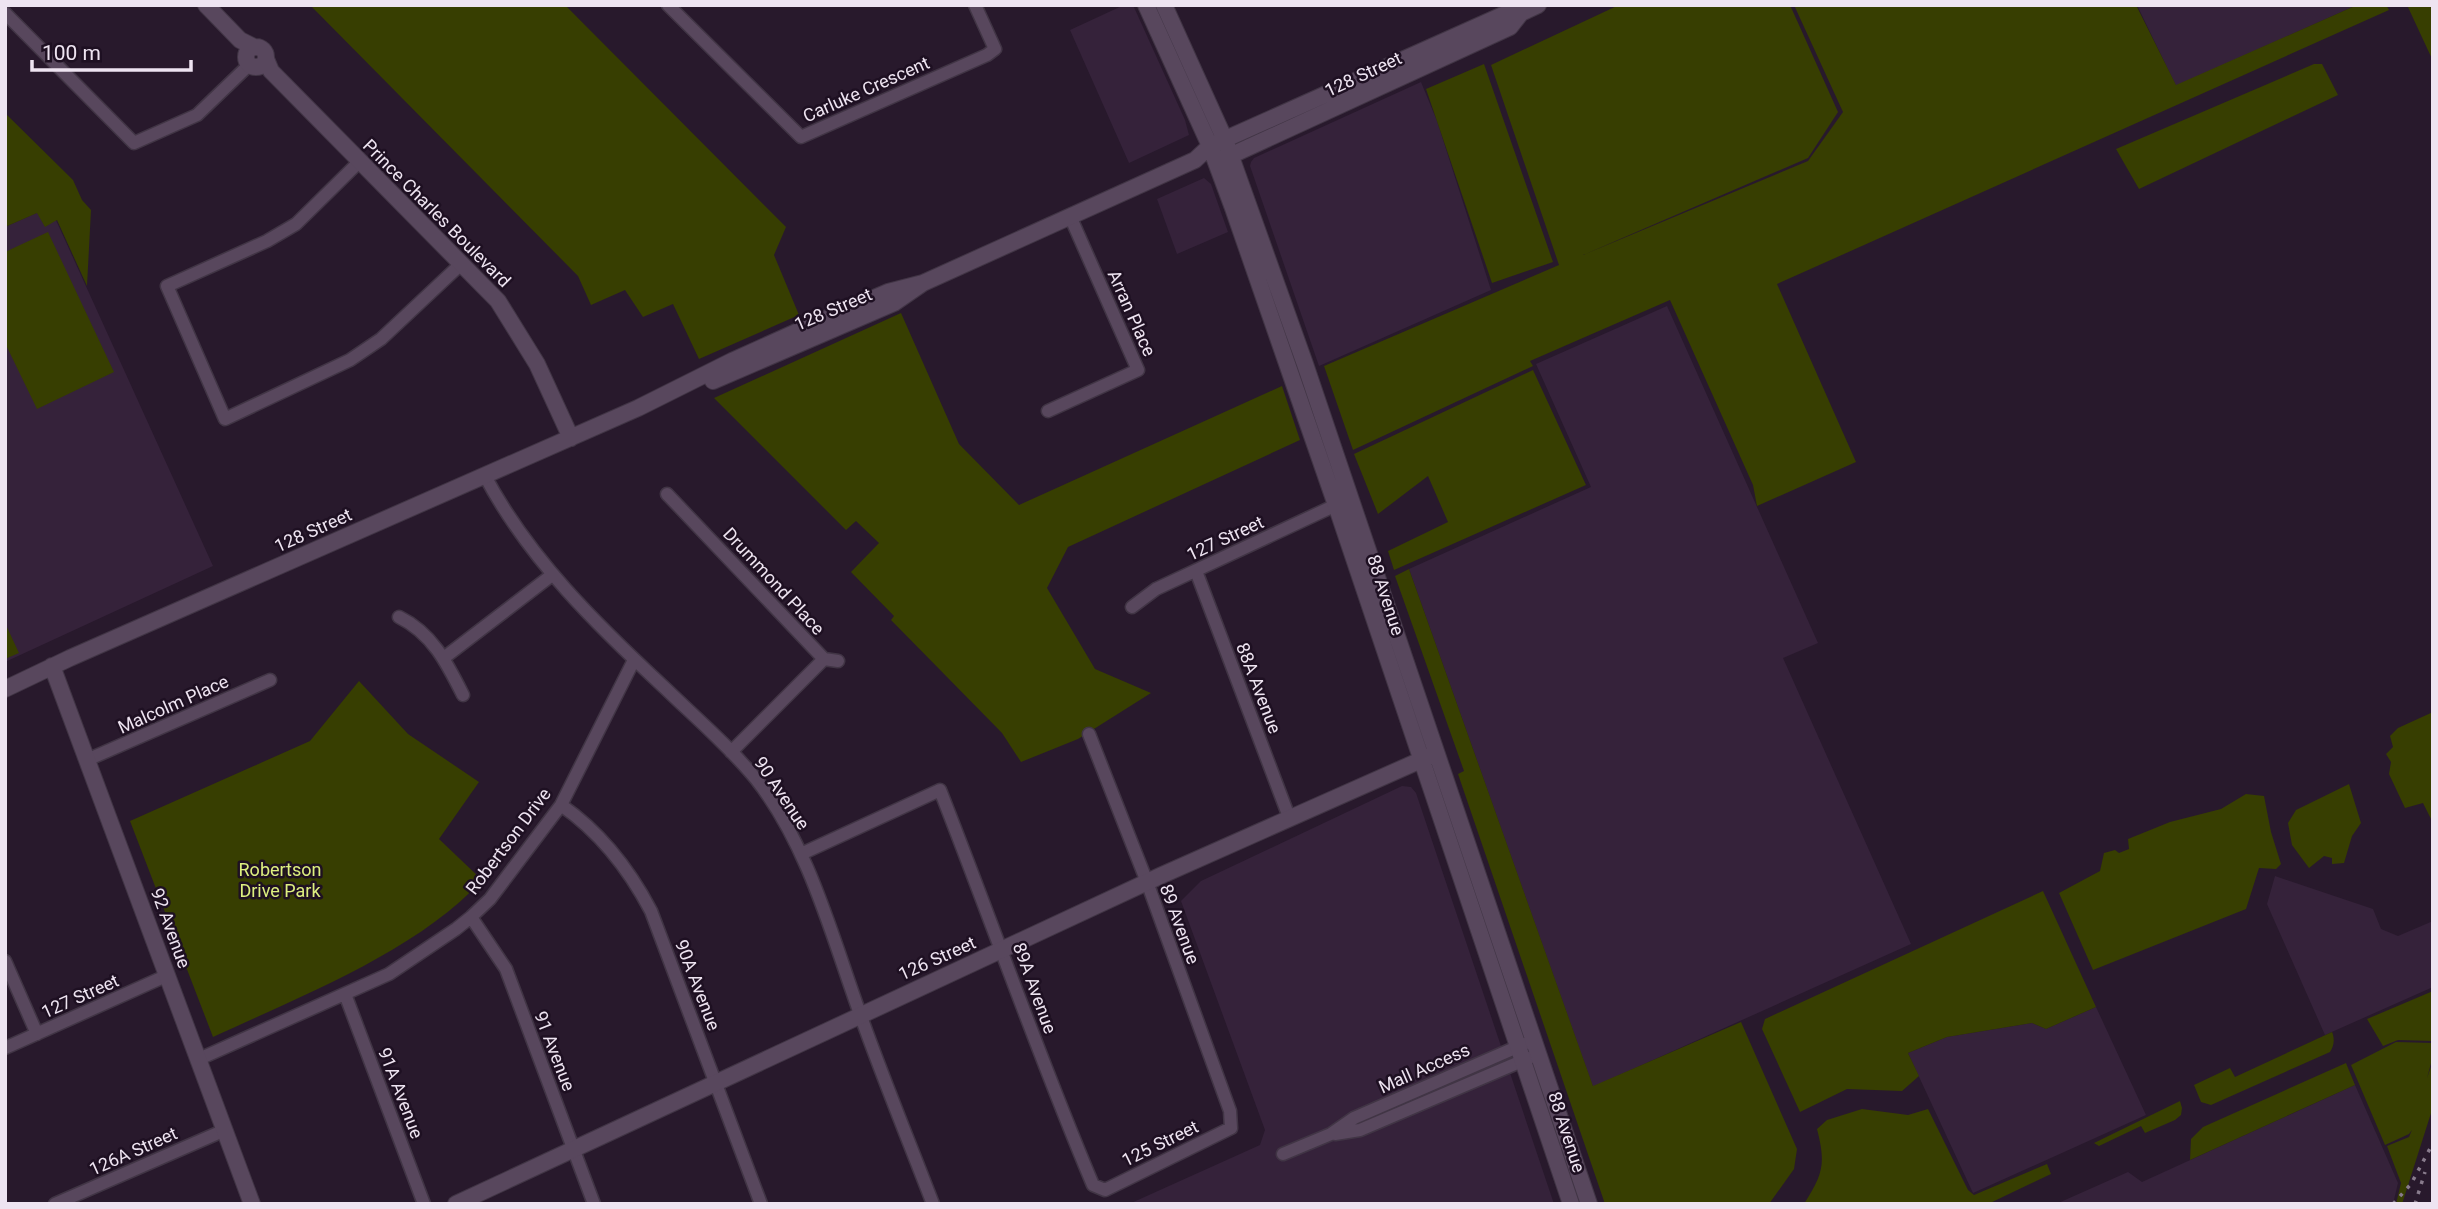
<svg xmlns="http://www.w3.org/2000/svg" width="2438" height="1209" font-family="Roboto,sans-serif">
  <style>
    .built { fill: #35223a }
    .green { fill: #373e01 }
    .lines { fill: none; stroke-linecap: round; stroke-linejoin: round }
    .street-casing { stroke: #413545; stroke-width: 15 }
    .secondary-casing { stroke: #413545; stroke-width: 18 }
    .street { stroke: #58475d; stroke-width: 12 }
    .secondary { stroke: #58475d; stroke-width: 16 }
    .rail { stroke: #887b8c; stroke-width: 3.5; stroke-dasharray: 3.5 7; stroke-linecap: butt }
    .labels { text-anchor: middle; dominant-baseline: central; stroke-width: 5; stroke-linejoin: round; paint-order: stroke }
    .street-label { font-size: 18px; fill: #eee4f1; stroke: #1e1022 }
    .park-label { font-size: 18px; fill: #ddef7f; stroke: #1e1022 }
  </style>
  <rect width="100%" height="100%" fill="#28192c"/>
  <path class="built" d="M1124,5h9l52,115 4,15 -60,28 -59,-133z
    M2137,5h220l-181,81z
    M1421,82l16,39 54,169 -172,76 -69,-200 1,-4 3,-4z
    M1204,178l7,6 17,48 -51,22 -20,-55z
    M50,207l163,359 -208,96v-435z
    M1667,306l151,337 -35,15 128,286 -318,143 -184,-518 182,-82 -55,-123z
    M1402,786l9,1 5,6 138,411h-425l131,-59 5,-15 -84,-229 20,-20z
    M2275,876l98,33 8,20 17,7 35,-15v66l-108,48 -58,-131z
    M2096,1007l50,108 -173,78 -65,-140 39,-16 85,-14 14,6z
    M2355,1085l43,98 -5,21h-337l72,-32 14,10z"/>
  <path class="green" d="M310,5h255l221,222 -12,28 25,60 -100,44 -26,-55 -30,13 -18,-27 -34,15 -13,-29z
    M1619,5h171l48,107 -30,46 -225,97 225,-94 35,-49 -49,-107h342l40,80 181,-80h29l3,5 -612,274 79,178 -99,44 -4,-21 -83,-185 -140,61 3,5 -180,84 -29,-84 235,-101 -68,-200z
    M2407,5h26v56z
    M1484,64l69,198 -61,21 -66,-194z
    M2314,64h8l16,31 -199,94 -23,-40z
    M5,113l68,67 9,20 9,10 -4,76 -30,-66 -12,7 -8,-14 -32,14z
    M48,232l66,140 -77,37 -32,-66v-91z
    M901,313l58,131 60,61 263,-119 18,54 -232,107 -21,41 48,81 56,24 -73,46 -57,23 -19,-29 -111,-113 3,-4 -43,-44 28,-29 -23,-22 -10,9 -132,-132z
    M1533,370l53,115 -192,85 -6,-19 60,-29 -20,-46 -50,38 -24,-60z
    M1409,569l184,517 148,-64 56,127 -3,20 -25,35h-164l-147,-430 6,-3 -69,-195z
    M5,623l14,30 -14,6z
    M359,681l49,53 71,48 -40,57 43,41c-64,71 -183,117 -269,157l-83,-216 180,-80z
    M2433,712v111l-10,-20 -18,5 -16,-34 2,-12 -5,-8 7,-7 -3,-11 8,-8z
    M2349,784l12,39 -9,13 -8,27 -12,1v-6l-8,-2 -15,12 -17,-23 -4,-22 8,-13z
    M2246,794l18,2 7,36 10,32 -5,5 -17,-1 -13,41 -153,61 -34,-77 41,-22 4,-18 11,-3 4,3 10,-4 -1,-10 42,-17 51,-13z
    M2043,891l53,116 -50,22 -14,-6 -85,14 -39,16 11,23 -17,15 -55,-2 -47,23 -38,-83 3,-10z
    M2433,991v50l-35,-1 -15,6 -16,-27z
    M2332,1032c3,7 2,14 -2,20l-119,53 -10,-3 -7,-17 36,-17 5,9z
    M2396,1042l37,1v13l-6,22 6,-17v46l-31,97h-6l5,-21 -14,-37 22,-9 3,-7 -3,4 -24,11 -34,-80z
    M2346,1063l9,22 -165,75 1,-21 12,-12z
    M2180,1101l2,7 -1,7 -6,5 -30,13 -4,-7 -42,20 -5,-3z
    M1862,1109l46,6 20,-6 40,81 6,5 73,-31 4,10 -63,30h-184c19,-30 22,-40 13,-75l10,-9z"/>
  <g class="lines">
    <g class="street-casing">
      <path id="street" d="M668,5l133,132 186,-82 8,-6 -20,-44
        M5,13l129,130 63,-28 52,-50
        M359,162l-63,62 -29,17 -100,45 58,133 125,-59 31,-21 80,-75
        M1048,411l90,-41 -68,-154
        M485,476c44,83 113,150 181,213 30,29 63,57 90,90 52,66 75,154 103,232 23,65 49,128 74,193
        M667,494l157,165 -93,93
        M1196,571l93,246
        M1132,607l24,-18 180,-84
        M399,617c33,16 48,46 64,78
        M445,657l107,-82
        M824,659l14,2
        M89,759l181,-79
        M561,805c39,27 68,64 90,106l110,293
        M801,854l139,-64c52,132 98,265 153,395l12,5 126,-62 -1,-17 -83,-229 -58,-148
        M471,917l35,52 88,235
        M5,961l32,73
        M345,994l79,210
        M5,1048l163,-73
        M199,1059l190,-85 67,-45 15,-12 19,-18 71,-94 73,-145
        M1335,1134l25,-4 169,-72
        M1283,1154l48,-20 23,-16 170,-74
        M55,1204l170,-74"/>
    </g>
    <g class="secondary-casing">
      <path id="secondary" d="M206,5l34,35 14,7
        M1146,5l64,141 23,62 103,297 235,699
        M1164,5l61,135 80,224 284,840
        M246 57a10 10 0 1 1 20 0a10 10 0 1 1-20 0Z
        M266,59l5,12 227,230 39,63 34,74
        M1221,160l289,-133 11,-14
        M713,381l181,-78 29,-20 272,-123 15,-14 295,-132 16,-1 17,-8
        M52,666l200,538
        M5,689l65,-31 568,-250 94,-47 91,-41 65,-28 35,-9
        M456,1204l704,-328 270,-120"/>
    </g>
    <use href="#street" class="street"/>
    <use href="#secondary" class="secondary"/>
    <path class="rail" d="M2393,1204l18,-20 22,-41
      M2415,1204l10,-32"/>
  </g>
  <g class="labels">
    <g class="street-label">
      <text transform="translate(1363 74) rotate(-25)">128 Street</text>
      <text transform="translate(866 89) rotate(-24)">Carluke Crescent</text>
      <text transform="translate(437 213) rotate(45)">Prince Charles Boulevard</text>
      <text transform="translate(833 309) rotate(-23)">128 Street</text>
      <text transform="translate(1132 313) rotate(66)">Arran Place</text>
      <text transform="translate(313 530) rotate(-24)">128 Street</text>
      <text transform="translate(1225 538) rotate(-25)">127 Street</text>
      <text transform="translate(774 581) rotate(47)">Drummond Place</text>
      <text transform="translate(1386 595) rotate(72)">88 Avenue</text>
      <text transform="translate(1259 688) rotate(69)">88A Avenue</text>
      <text transform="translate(173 704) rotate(-24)">Malcolm Place</text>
      <text transform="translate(782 793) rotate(56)">90 Avenue</text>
      <text transform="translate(508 841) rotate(-53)">Robertson Drive</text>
      <text transform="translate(1180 924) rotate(70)">89 Avenue</text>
      <text transform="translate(171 928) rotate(70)">92 Avenue</text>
      <text transform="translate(937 958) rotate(-24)">126 Street</text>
      <text transform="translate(698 985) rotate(69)">90A Avenue</text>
      <text transform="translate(1035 988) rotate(70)">89A Avenue</text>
      <text transform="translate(80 996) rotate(-24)">127 Street</text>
      <text transform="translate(555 1051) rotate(69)">91 Avenue</text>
      <text transform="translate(1424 1068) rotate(-24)">Mall Access</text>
      <text transform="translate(401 1093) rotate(69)">91A Avenue</text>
      <text transform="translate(1567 1132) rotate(72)">88 Avenue</text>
      <text transform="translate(1160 1143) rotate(-26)">125 Street</text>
      <text transform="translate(133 1151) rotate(-24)">126A Street</text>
    </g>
    <g class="park-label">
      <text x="280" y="869">Robertson<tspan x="280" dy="21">Drive Park</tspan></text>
    </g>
  </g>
  <rect width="2438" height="1209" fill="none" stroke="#eee4f1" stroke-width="14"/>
  <path d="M32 60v10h159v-10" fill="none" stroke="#eee4f1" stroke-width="3.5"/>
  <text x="42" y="60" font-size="21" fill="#eee4f1" stroke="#1e1022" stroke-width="5" paint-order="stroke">100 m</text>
</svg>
